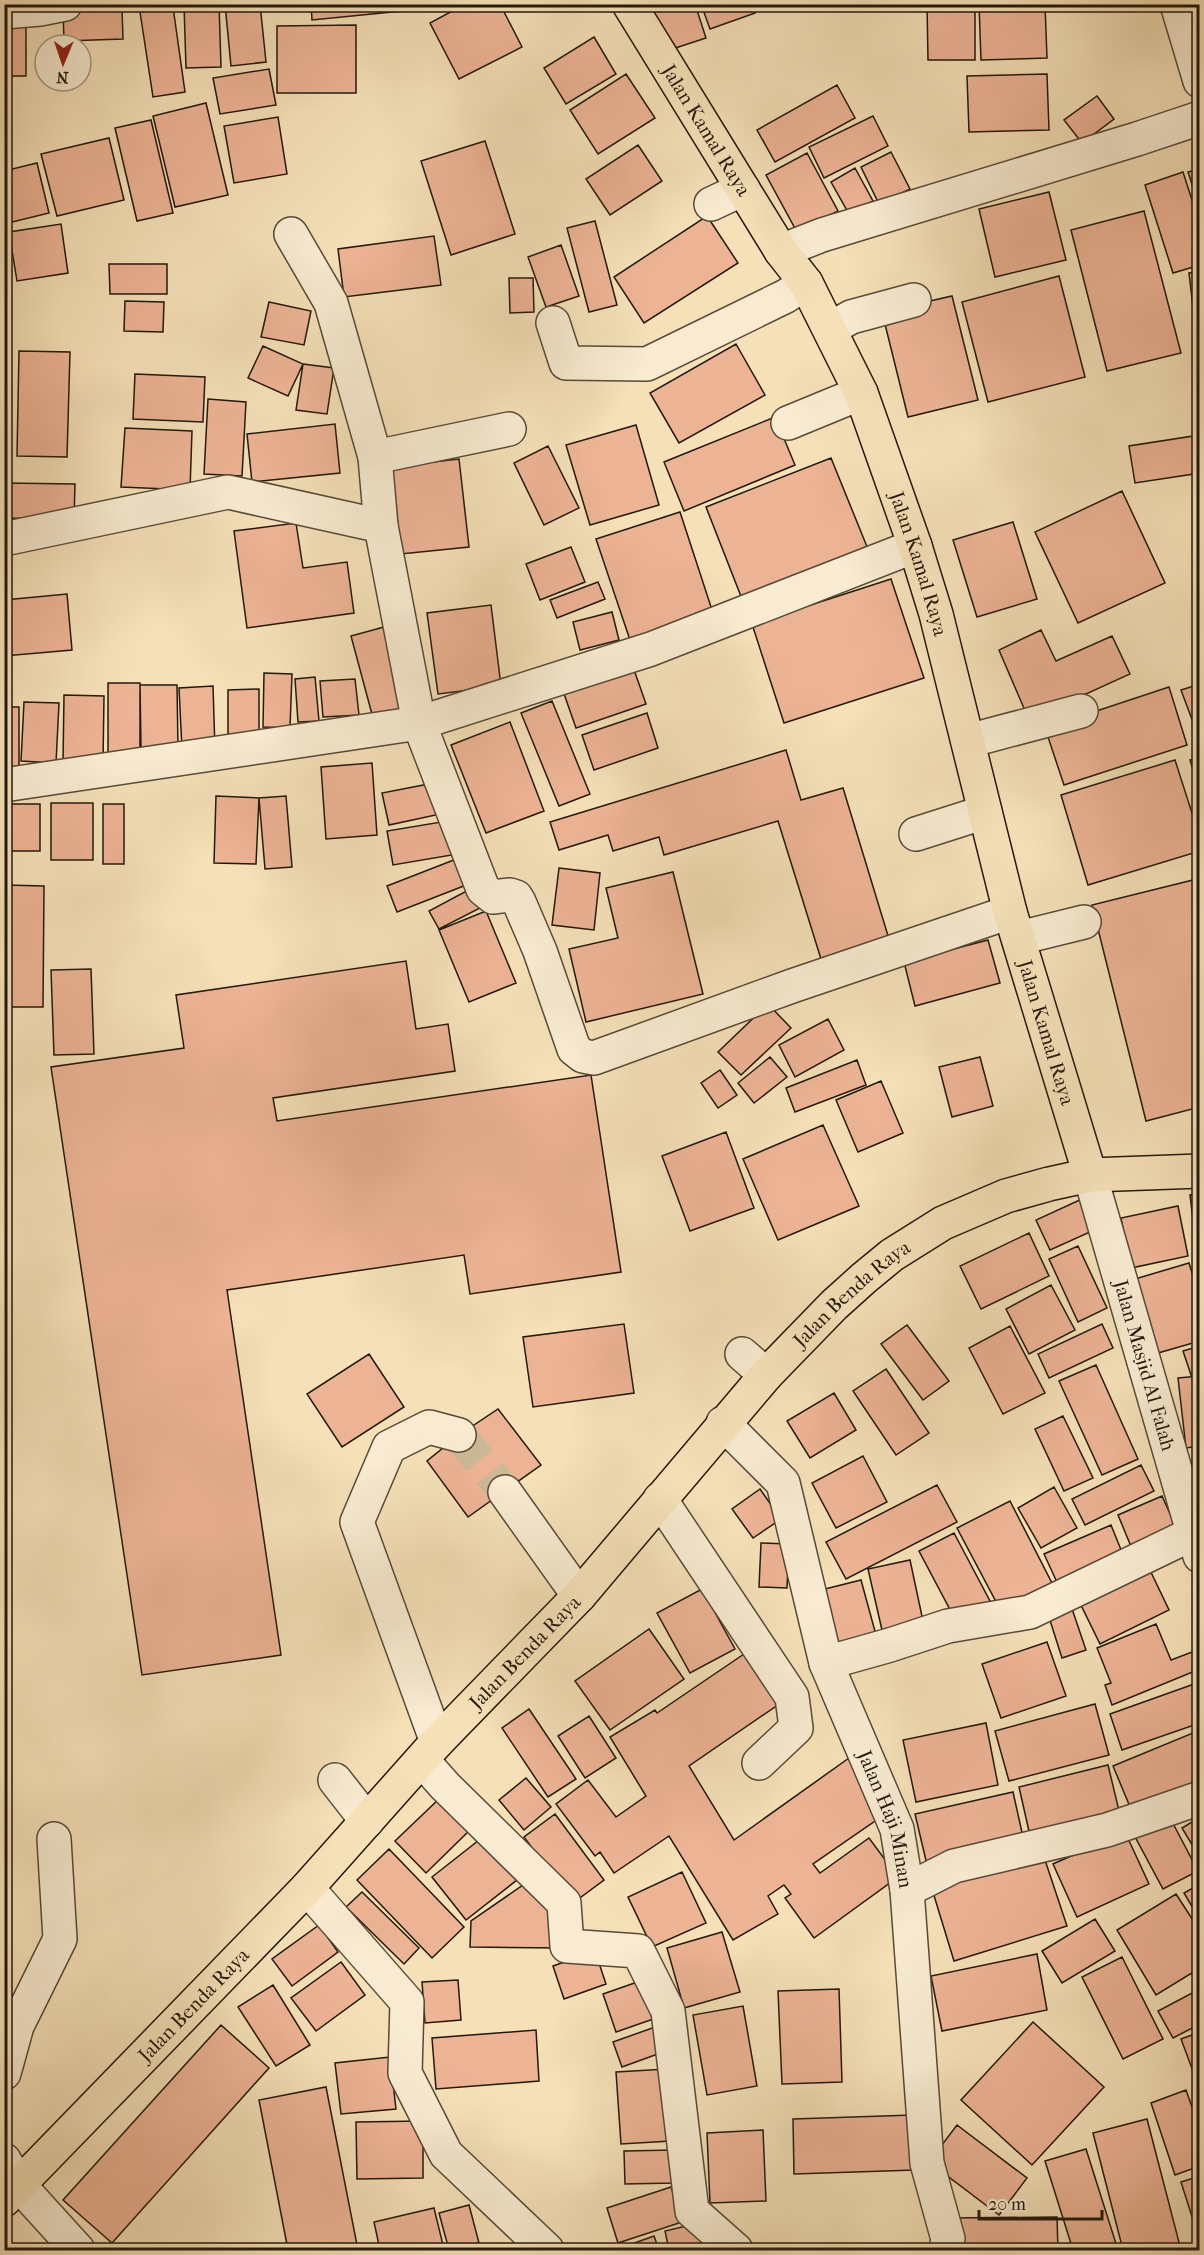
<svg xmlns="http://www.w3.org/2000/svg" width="1204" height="2255" font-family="'IM FELL French Canon',serif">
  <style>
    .building { fill: #edb395; stroke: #22180c; stroke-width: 1.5 }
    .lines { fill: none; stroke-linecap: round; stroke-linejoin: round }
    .minor-tunnel { stroke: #cbb896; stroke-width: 33; stroke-dasharray: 33 16; stroke-linecap: butt }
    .minor-casing { stroke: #574a37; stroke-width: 36 }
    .major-casing { stroke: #22180c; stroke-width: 36 }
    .minor { stroke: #f8ebd1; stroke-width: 33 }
    .major { stroke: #f5e0b8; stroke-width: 33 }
    .labels { text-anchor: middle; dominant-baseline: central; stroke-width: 4.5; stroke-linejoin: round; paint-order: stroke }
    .street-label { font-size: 20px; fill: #22180c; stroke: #f8ebd1 }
  </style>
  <rect width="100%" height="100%" fill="#f5e0b8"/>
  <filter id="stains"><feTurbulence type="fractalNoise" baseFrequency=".00333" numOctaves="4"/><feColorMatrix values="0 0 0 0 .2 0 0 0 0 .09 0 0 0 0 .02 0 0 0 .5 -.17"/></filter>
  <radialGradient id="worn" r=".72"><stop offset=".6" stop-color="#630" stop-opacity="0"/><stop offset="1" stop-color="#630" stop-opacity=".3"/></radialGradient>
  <path class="building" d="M184,4h35l2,63 -35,1z
    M225,4h35l6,58 -35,4z
    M311,4h100l1,6 -100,10z
    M465,4h35l22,43 -63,32 -29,-56z
    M647,4h48l11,34 -43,14z
    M701,4h50l4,9 -45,16z
    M927,4h48v56h-47z
    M979,4h66l2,54 -66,2z
    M173,7l12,85 -32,5 -13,-85z
    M122,9l1,30 -59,2 -1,-30z
    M26,24v52h-22v-51z
    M356,25v68h-79v-67z
    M594,37l22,37 -50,30 -22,-36z
    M269,69l7,36 -56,9 -7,-36z
    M626,74l29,44 -57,36 -28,-44z
    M1047,74l2,56 -80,2 -2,-56z
    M837,85l18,33 -80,44 -18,-32z
    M1097,96l17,23 -32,24 -18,-23z
    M206,103l22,92 -53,12 -22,-91z
    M873,116l15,30 -64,32 -15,-31z
    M278,117l9,57 -53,9 -10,-57z
    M151,120l22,93 -36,8 -22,-93z
    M109,138l15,62 -67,16 -16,-62z
    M485,141l30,93 -64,21 -30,-94z
    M638,145l24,36 -52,34 -24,-36z
    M891,152l19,37 -31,15 -18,-37z
    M807,153l31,58 -41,21 -31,-57z
    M37,163l12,50 -45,11v-53z
    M855,168l18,33 -24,13 -18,-32z
    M1200,169v40l-12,-37z
    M1183,172l17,53v40l-27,8 -28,-88z
    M1049,192l17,68 -71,17 -16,-68z
    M1144,211l37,142 -74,18 -36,-141z
    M707,216l31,47 -94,60 -30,-46z
    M595,221l22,84 -28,7 -22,-84z
    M61,224l7,49 -51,8 -8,-49z
    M434,236l7,49 -97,12 -6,-48z
    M561,245l18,51 -33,11 -18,-50z
    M109,264h58v30h-57z
    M1200,272v70h-3l-8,-69z
    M1059,276l26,101 -97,25 -26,-100z
    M509,278h24l1,34 -24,1z
    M952,296l26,104 -70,17 -26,-105z
    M125,301l39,1 -1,30 -39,-1z
    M269,302l42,9 -7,34 -43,-8z
    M4,335h2l1,71h-3z
    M736,344l29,51 -86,48 -29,-50z
    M263,346l40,18 -15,32 -40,-18z
    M19,351l51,1 -3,105 -50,-1z
    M303,364l31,4 -7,46 -31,-4z
    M135,374l70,3 -2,45 -70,-3z
    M208,399l38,3 -4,74 -38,-2z
    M775,417l20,48 -111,46 -20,-49z
    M335,424l5,49 -88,9 -5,-48z
    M636,425l23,80 -69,20 -24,-80z
    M125,428l67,3 -2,59 -69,-3z
    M1200,435v38l-65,10 -6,-37z
    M548,446l31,62 -35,17 -30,-62z
    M831,458l39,96 -126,50 -38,-97z
    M459,459l10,88 -78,8 -10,-87z
    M4,483l71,1 -1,35 -70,-1z
    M1122,491l43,92 -87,40 -43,-91z
    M680,512l33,101 -83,27 -34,-101z
    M1013,522l24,77 -60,18 -24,-77z
    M296,523l7,45 44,-6 7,51 -107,15 -13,-97z
    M571,547l14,35 -45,18 -14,-36z
    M891,579l33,99 -140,45 -32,-99z
    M598,582l7,17 -48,19 -7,-18z
    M67,594l5,56 -68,6v-56z
    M491,605l10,81 -63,8 -11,-81z
    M612,612l7,28 -39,10 -7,-28z
    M384,627l22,83 -33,8 -22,-82z
    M1041,630l15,31 56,-25 18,38 -101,46 -30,-70z
    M632,664l14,40 -70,24 -14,-40z
    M264,673l28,1 -2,54 -27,-1z
    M315,677l4,44 -21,1 -3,-43z
    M355,679l4,36 -36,2 -3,-36z
    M108,683h32v80h-32z
    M1200,684v57l-19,-51z
    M140,685h37l1,64h-37z
    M213,686l2,64h-33l-3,-62z
    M1169,687l18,58 -123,40 -19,-57z
    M259,689v53h-31v-52z
    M64,695l40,1 -1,67h-40z
    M552,701l38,93 -31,12 -38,-93z
    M24,702l35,1 -3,60 -35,-2z
    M4,707h15v61l-15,-1z
    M647,713l11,35 -64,22 -12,-35z
    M510,722l34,89 -58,22 -35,-88z
    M786,750l15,50 42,-12 46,151 -68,20 -43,-138 -114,34 -5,-18 -46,14 -5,-16 -49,15 -9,-28z
    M1200,757v36l-10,-33z
    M1175,760l25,78v13l-112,34 -27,-90z
    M372,763l5,72 -51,4 -5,-72z
    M439,782l6,31 -56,12 -7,-32z
    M216,796l43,2 -3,66 -42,-1z
    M286,796l6,71 -27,2 -6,-71z
    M51,803h42v57h-42z
    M4,804h36v47h-36z
    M103,804h21v60h-21z
    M453,820l5,34 -65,11 -6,-34z
    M464,856l10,26 -77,30 -10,-26z
    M559,868l41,5 -6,57 -42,-5z
    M673,872l30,122 -117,28 -17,-73 49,-11 -12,-50z
    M1193,880l7,27v200l-54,14 -54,-216z
    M4,885l40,1 -1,121h-39z
    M474,887l10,19 -45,23 -10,-18z
    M486,911l30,72 -47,19 -30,-72z
    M988,940l12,43 -85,23 -11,-44z
    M406,961l10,68 32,-5 7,47 -182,27 4,23 314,-46 30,197 -151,22 -6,-39 -237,35 54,365 -139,20 -91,-608 133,-19 -8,-53z
    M91,969l3,85 -40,1 -3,-85z
    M768,1004l23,24 -50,47 -23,-23z
    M828,1019l16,31 -49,27 -16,-32z
    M770,1057l17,20 -33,26 -16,-20z
    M980,1057l13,49 -41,11 -13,-50z
    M857,1060l9,25 -71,27 -9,-24z
    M720,1070l17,25 -19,13 -17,-25z
    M881,1081l22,52 -45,19 -22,-52z
    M823,1125l36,81 -81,34 -35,-81z
    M726,1132l28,76 -64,23 -28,-75z
    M1200,1194v60h-3l-7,-59z
    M1084,1198l15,30 -49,22 -14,-30z
    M1178,1206l10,50 -57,12 -10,-50z
    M1029,1233l20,43 -68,33 -21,-43z
    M1078,1246l29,62 -29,14 -29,-63z
    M1189,1263l11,35v43l-42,12 -23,-74z
    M1051,1285l24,45 -46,24 -23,-45z
    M624,1324l10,69 -101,14 -10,-70z
    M1102,1324l11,24 -64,30 -11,-24z
    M907,1325l42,56 -26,19 -42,-56z
    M1010,1326l35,67 -42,21 -34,-66z
    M1200,1346v26l-9,3 -8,-24z
    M369,1354l35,53 -62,40 -35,-53z
    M1096,1365l42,94 -36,16 -43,-94z
    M886,1369l43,64 -33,22 -43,-64z
    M1200,1376v70l-14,2 -8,-70z
    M834,1393l22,37 -46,28 -23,-37z
    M498,1409l43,56 -73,52 -41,-56 32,-26z
    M1063,1416l30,62 -29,13 -29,-62z
    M863,1456l24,46 -51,26 -24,-45z
    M1141,1465l13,26 -69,34 -13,-26z
    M937,1485l20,37 -111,57 -20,-37z
    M1054,1487l23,41 -36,20 -23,-40z
    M760,1489l21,30 -28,19 -21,-29z
    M1162,1496l18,40 -45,20 -17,-41z
    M1010,1501l44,86 -52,26 -45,-85z
    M1111,1525l15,37 -65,29 -17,-37z
    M954,1533l36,68 -35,18 -36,-68z
    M761,1543l28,1 -2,44 -28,-1z
    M910,1560l13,61 -41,9 -14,-61z
    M1148,1566l21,44 -69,34 -22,-45z
    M861,1580l15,55 -44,12 -15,-56z
    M702,1589l33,60 -45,24 -33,-60z
    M1070,1603l16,47 -24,8 -15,-47z
    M1156,1624l15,36 29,-11v20l-88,36 -7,-20 6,-2 -14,-35z
    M649,1629l35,50 -74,51 -35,-49z
    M1047,1642l19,54 -65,22 -19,-54z
    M750,1650l35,50 -96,66 45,74 115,-82 39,54 -75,52 7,9 49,-35 29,39 -84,61 -29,-40 6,-4 -7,-9 -16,11 10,18 -45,26 -64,-104 -55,37 -14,-21 -5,4 -39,-52 32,-24 28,37 30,-21 -36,-59 45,-27 2,3z
    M1197,1683l3,6v34l-78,27 -12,-36z
    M1095,1704l14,51 -100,26 -14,-50z
    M529,1709l47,70 -28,18 -46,-69z
    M589,1716l27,42 -31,20 -27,-42z
    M986,1723l12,62 -82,17 -13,-62z
    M1200,1730v56l-67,28 -20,-48z
    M1108,1765l13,54 -90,21 -12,-53z
    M526,1778l25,29 -27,23 -25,-30z
    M1013,1792l12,54 -97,23 -13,-55z
    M441,1797l31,31 -46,45 -31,-32z
    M555,1814l49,66 -31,23 -49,-66z
    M1168,1814l30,57 -35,18 -30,-56z
    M1200,1817v41l-18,-30z
    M1125,1832l24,52 -72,33 -24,-53z
    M488,1833l34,43 -56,44 -34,-43z
    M389,1849l75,78 -32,31 -75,-78z
    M1043,1854l24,72 -113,35 -22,-72z
    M682,1872l24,51 -54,24 -24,-50z
    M536,1876l23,31v41l-89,-1 1,-26z
    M1200,1884v36l-16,-27z
    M362,1892l57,56 -15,16 -58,-57z
    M1176,1894l24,37v37l-44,27 -39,-65z
    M1095,1919l20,32 -53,32 -20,-32z
    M319,1925l19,27 -46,34 -20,-27z
    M722,1932l18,60 -56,16 -17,-60z
    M595,1951l11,33 -42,15 -11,-33z
    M1037,1954l10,56 -105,21 -11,-55z
    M1122,1957l41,82 -40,20 -41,-82z
    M341,1962l24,33 -49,36 -25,-33z
    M646,1979l13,38 -43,15 -13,-38z
    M458,1980l3,40 -36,3 -3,-41z
    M273,1985l37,60 -34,21 -38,-59z
    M839,1989l3,93 -60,2 -4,-93z
    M1196,1991l4,6v27l-27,14 -15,-27z
    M743,2006l14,80 -50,9 -14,-80z
    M1033,2022l71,65 -72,78 -71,-65z
    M221,2025l48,43 -157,175 -49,-43z
    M658,2026l8,25 -44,16 -9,-25z
    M536,2030l3,51 -103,8 -4,-51z
    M1200,2032v58l-19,-51z
    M390,2057l6,52 -55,5 -6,-51z
    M667,2069l4,72 -50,3 -5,-72z
    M326,2087l32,163h-70l-29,-150z
    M1186,2090l14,40v36l-25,9 -24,-72z
    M913,2115l2,55 -121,4 -1,-55z
    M1147,2119l34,131h-58l-30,-117z
    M423,2121v57l-66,1 -1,-57z
    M957,2125l70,53 -28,37 -70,-53z
    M763,2130l3,71 -56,2 -3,-70z
    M1086,2149l32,101h-45l-28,-89z
    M674,2150l1,33 -50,1 -1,-33z
    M1200,2176v66l-19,-60z
    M671,2187l11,35 -64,21 -11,-35z
    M469,2205l10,38 -30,7 -10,-37z
    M434,2208l10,41 -8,1h-56l-6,-28z
    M1057,2217l1,33h-108l-1,-32z
    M699,2223l6,27h-36l-4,-19z
    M654,2236l5,14h-44z"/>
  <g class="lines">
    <path class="minor-tunnel" d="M459,1435l46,57"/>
    <g class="minor-casing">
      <g id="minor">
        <path d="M1177,4l23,77"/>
        <path d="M4,12l36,-3 25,-5"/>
        <path d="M711,204l32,-15"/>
        <path d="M291,234l40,69 44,154 6,69 38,197 64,166 10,8 17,-2 6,2 3,5 21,49 34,98 9,7 11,2 198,-72 218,-74"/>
        <path d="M781,251l41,-16 315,-96 63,-21"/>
        <path d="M553,323l13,40 81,1 139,-68 20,-13"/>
        <path d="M830,329l21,-12 63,-17"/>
        <path d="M788,423l73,-30"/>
        <path d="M375,457l134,-28"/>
        <path d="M4,539l224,-47 153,34"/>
        <path d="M968,741l113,-30"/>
        <path d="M4,785l415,-62 232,-74 264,-103"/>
        <path d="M916,834l69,-22"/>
        <path d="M1019,938l65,-16"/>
        <path id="s1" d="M1090,1175l110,381"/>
        <path d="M742,1354l24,21"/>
        <path id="s2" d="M723,1423l60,60 43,180 71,166 10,61 20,273 21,76 -2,11"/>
        <path d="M505,1492l74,104"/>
        <path d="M660,1499l132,198 4,31 -37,35"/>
        <path d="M826,1663l64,-18 58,-19 82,-14 162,-78"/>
        <path d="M437,1742l-80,-220 32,-75 40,-20 30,8"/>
        <path d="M422,1760l23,26 119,117 3,43 71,5 30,60 24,200 44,39"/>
        <path d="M335,1780l32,41"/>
        <path d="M307,1888l100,114 -2,71 41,81 101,96"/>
        <path d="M907,1890l47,-24 153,-36 93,-32"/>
        <path d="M4,2073l13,-47 43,-87 -6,-100"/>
        <path d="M4,2160l15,25 59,65"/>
      </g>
    </g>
    <g class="major-casing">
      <g id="major">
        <path id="s3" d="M629,4l152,247 25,32 55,110 54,153 21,68 74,298 80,263"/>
        <path id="s4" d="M4,2200l303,-312 130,-146 142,-146 187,-221 68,-70 30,-27 28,-23 51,-32 63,-27 43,-12 41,-9 110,-4"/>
      </g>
    </g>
    <use href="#minor" class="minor"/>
    <use href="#major" class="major"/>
  </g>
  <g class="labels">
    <g class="street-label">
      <text stroke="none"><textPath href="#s3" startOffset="148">Jalan Kamal Raya</textPath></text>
      <text stroke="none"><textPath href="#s3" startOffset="634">Jalan Kamal Raya</textPath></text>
      <text stroke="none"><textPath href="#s3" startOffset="1120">Jalan Kamal Raya</textPath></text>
      <text stroke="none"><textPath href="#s4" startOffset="1242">Jalan Benda Raya</textPath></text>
      <text stroke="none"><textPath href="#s1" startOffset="198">Jalan Masjid Al Falah</textPath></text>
      <text stroke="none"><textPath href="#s4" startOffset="756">Jalan Benda Raya</textPath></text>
      <text stroke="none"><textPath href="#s2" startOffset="438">Jalan Haji Minan</textPath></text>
      <text stroke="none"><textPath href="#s4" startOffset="272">Jalan Benda Raya</textPath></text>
    </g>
  </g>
  <rect width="1204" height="2255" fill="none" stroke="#f5e0b8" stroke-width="24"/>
  <rect x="6" y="6" width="1192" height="2243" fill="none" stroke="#22180c" stroke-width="3"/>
  <rect x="12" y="12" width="1180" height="2231" fill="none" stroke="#22180c" stroke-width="1.5"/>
  <g transform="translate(63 63) rotate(182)"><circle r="28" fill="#f8ebd1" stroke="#a29782" stroke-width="1.5"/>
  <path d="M0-4.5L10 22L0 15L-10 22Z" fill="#8f2418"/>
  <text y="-9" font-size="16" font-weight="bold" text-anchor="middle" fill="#22180c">N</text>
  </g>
  <path d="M979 2210v9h123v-9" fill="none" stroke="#22180c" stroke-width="3"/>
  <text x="988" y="2210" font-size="18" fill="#22180c" stroke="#f8ebd1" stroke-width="4.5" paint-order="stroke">20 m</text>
  <rect width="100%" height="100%" filter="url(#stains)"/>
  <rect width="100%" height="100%" fill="url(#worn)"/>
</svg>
